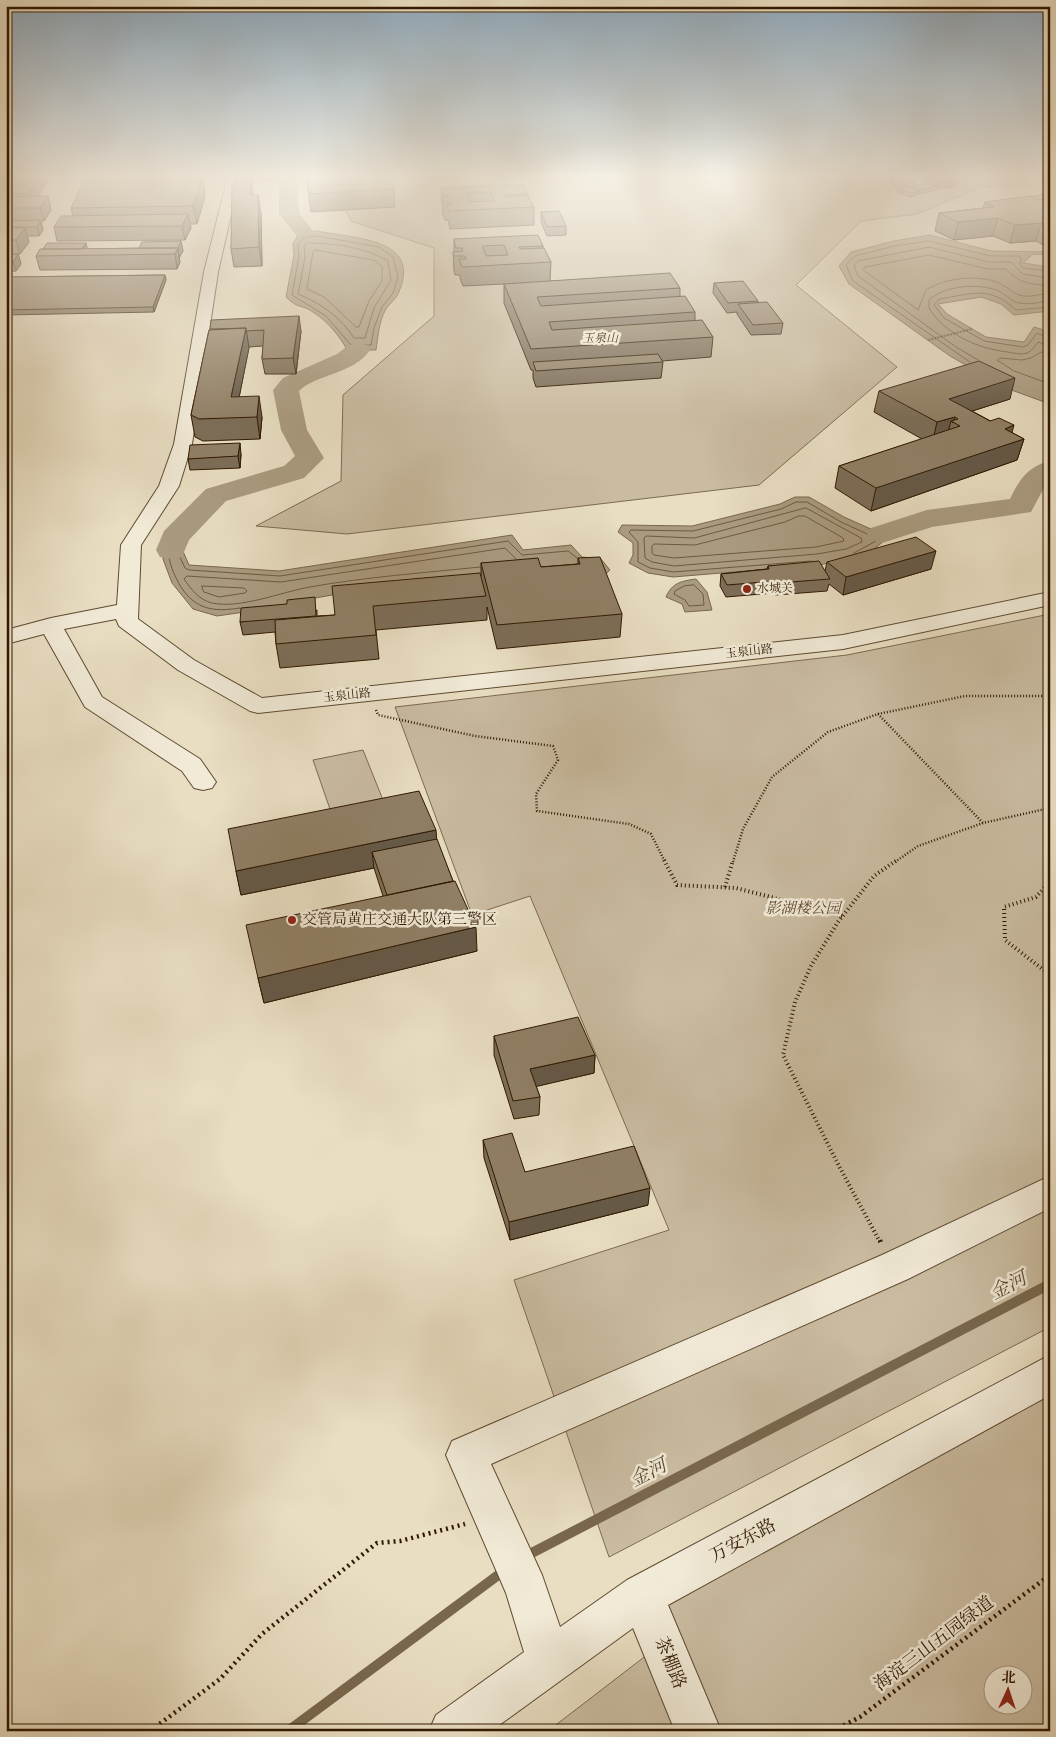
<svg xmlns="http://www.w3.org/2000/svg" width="1056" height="1737" font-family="'Old Standard TT','Noto Serif SC',serif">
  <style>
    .green { fill: #cabca1; stroke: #7d6a50; fill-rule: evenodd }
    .water { fill: #aa9b80; stroke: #79674d }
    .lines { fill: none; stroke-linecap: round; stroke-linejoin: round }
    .shore { stroke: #6d5a40; stroke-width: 1 }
    .stream { stroke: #79674d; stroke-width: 10 }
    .river { fill: #aa9b80; fill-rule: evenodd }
    .minor-casing { stroke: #5e4a30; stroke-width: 2 }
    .path-far3 { stroke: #301800; stroke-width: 2; stroke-dasharray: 0.5 1; stroke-linecap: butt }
    .path-far2 { stroke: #301800; stroke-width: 2.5; stroke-dasharray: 1 2; stroke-linecap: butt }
    .path-far1 { stroke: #301800; stroke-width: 4; stroke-dasharray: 1 3; stroke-linecap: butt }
    .path { stroke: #301800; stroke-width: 4.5; stroke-dasharray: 2 4; stroke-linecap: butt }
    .minor { fill: #f1ead7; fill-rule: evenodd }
    .wall { fill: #7c6d57; stroke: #301800 }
    .shaded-wall { fill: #655947; stroke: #301800 }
    .building { fill: #907f65; stroke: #301800; fill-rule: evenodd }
    .poi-dot { fill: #8f2418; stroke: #f1ead7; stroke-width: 2 }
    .labels { text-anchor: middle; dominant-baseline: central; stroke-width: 5; stroke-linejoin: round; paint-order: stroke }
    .far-park-label { font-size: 12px; font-style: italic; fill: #5e4930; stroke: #f1ead7 }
    .far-poi-label { font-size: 12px; fill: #301800; stroke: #f1ead7; text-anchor: start }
    .far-street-label { font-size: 12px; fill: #301800; stroke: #f1ead7 }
    .park-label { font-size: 15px; font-style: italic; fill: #5e4930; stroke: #f1ead7 }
    .poi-label { font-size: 15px; fill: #301800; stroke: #f1ead7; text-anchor: start }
    .near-street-label { font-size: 18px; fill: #301800; stroke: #f1ead7 }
    .near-water-label { font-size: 19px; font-style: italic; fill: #614c33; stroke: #f1ead7 }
  </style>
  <rect width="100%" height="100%" fill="#e9dec2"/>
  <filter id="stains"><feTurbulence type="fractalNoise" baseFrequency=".004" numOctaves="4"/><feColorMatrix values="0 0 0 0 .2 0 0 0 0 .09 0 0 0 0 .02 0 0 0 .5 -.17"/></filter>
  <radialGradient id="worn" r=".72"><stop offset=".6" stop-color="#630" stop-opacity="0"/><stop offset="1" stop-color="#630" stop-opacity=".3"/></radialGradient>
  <path class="green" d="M329,175h721v9l-69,3 -64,27 -56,7 -65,64 101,82 -138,118 -412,49 -91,-8 85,-45 2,-86 91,-79v-68l-83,-27z
    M1050,614v713l-441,230 -95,-277 155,-50 -139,-334 -58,19 -77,-208 452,-52z
    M363,750l22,55 -53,10 -19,-55z
    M1050,1390v341h-502l117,-90 -5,-24 11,-17zM994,1674h30v30h-30z"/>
  <path class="water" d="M318,231c35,8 106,6 80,63 -3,6 -9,10 -12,15 -7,12 -8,27 -10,41h-29c-7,-14 -20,-29 -34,-38 -12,-8 -15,-3 -27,-15l8,-42 -1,-11 6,-11z
    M930,235l61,16 59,1v3l-17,-1 -10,9 27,4v44l-36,4 -13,-11 -20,-7 -43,7 9,10 39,23 38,5 10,-15 7,2 9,7v68l-44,-16 -56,-32 -101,-72 -10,-18 12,-14 43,-11z
    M795,497h14l35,20 38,17 3,6 -12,10 -24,10 -31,5 -145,12 -25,-4 -19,-10 4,-8v-12l-15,-11 4,-7 70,1 88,-22z
    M512,535l11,15 48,-5 11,12 19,2 9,11 -9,8 -252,14 -45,8 -39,9 -48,7 -24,-7 -21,-26 -9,-24v-8l19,-2 7,16 90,6z
    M696,579l11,13 5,18 -27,2 -3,-8 -16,-7c6,-14 15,-16 30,-18z"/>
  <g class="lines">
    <path class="shore" d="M317,236l62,11 14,10 5,20 -5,16 -11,14 -8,21 -3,17h-20l-25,-29 -34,-21 7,-39 -1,-11 5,-7z
      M307,243c27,0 57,4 81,18l3,19 -17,28 -9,30h-11c-13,-21 -34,-35 -56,-44l7,-37 -1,-11z
      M315,250l58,10 9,6v15l-13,20 -10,26h-3l-32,-30 -17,-8 6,-37z
      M1050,285c-18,0 -32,-2 -44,-16h-18l-59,-14 -64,12 -2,3 55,40 8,-20c19,-12 51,-16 73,-7 7,3 16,12 24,13 8,1 19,-2 27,-3
      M1050,301c-9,1 -22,4 -31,2 -7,-1 -14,-9 -20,-12 -20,-8 -54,-6 -70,9v8c16,26 49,41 79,44 5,1 14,3 19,1 5,-2 8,-7 11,-11l12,4
      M1050,307l-34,3c-27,-25 -44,-16 -77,-11l-5,6 10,13 40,23 39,6 5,-2 9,-12 13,6
      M1050,353l-9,-1 -10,6 -9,2 -22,-2 -3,2 17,11 36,13
      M978,360l-22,-13 -98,-71 -4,-10 4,-5 71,-14 60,15h22l12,12 27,4
      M970,362l-117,-81 -7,-16 9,-9 39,-10 35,-5 62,15h28l2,2 -1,6 3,4 27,3
      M806,508l55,30 1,4 -16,7 -29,5 -143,12 -22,-4 -7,-4 -1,-20 2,-2 48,2z
      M799,516h6l38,22 1,3 -28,6 -142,11 -20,-3 -2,-2v-7l2,-2 41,1 90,-23z
      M811,561l-138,11 -23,-4 -12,-6v-20l-9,-10 2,-2 62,1 88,-22 15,-7h11l34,20 35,16v3l-22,12
      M480,567c-57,6 -114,10 -170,20 -29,5 -69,22 -98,16 -13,-3 -21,-14 -28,-24l3,-3 94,6 224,-34 11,11
      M694,585l9,9 1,11 -15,1 -4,-6 -11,-6 1,-3 9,-5z
      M202,586l42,2 3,3 -2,2 -26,4 -15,-5z
      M240,608c-26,4 -44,2 -59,-21 -6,-10 -10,-19 -12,-30l10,-2 6,13 4,2 91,6 228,-35 14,14 46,-4 9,7"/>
    <path class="stream" d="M524,1557l526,-273
      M288,1731l217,-161"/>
    <path class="river" d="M279,175h18l2,38 15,19 -3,4 -7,2 -7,-2 -18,-22z
      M358,343l9,2 3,5c-16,24 -54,24 -71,41l8,39 17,28 -20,20 -78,23 -37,39 -7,17 -11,2 -11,-2 -4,-7 8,-19 42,-42 78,-23 11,-10 -14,-26 -8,-40 10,-12 54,-24 12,-9z
      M1050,461v21l-5,4 -14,26 -99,15 -50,16 -11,-3 -4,-6 4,-6 56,-18 83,-11c9,-19 18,-33 40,-38z"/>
    <g class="minor-casing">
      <path id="minor" d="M230,175h12l-4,9 -20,88 -26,172 -13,42 -38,59 -3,74 56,41 68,38 581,-63 207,-43v13l-207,44 -585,64 -8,-2 -72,-41 -59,-44 -3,-7 -52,10 38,68 98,62 16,23 -4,6 -9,2 -9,-2 -12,-17 -97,-64 -41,-73 -38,10v-14l45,-12 66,-13 4,-60 38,-59 15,-42 30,-172 22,-88z
        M1050,1176v32l-142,71 -417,185 51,111 18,52 67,-47 423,-225v40l-382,210 53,126h-46l-42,-103 -142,103h-62l7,-16 88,-63 -18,-59 -60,-138 6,-14 430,-186z"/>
    </g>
    <path class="path-far3" d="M928,340l44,-11"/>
    <path class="path-far2" d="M376,710l2,5 97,21 78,10 5,14 -22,34 1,17 92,13 22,10 14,28
      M878,714l105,109
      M733,862l10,-33 29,-52 56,-45 50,-18 87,-18h85
      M895,862l23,-16 65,-23 67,-15"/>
    <path class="path-far1" d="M664,860l13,25 59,3 107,28
      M1050,882l-14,15 -32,10 1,33 45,35
      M725,887l8,-27
      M880,1242l-40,-74 -57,-113 12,-53 16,-36 27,-44 36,-46 23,-16"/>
    <path class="path" d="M880,1240l1,3
      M150,1731l70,-52 42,-45 115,-91 23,-2 65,-17
      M833,1731l27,-14 190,-142"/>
    <use href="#minor" class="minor"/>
  </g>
  <path class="wall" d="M6,175h42l1,3 -11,18h10l3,14 -7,11h-3l2,9 -4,6h-12l2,6 -9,12h-14v-60l1,-7 2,-2h-3z
    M236,175h15l2,20 8,18 1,53 -28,1 -3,-18z
    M261,175h17v5l-16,1z
    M306,175h84l4,14 1,18 -84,5z
    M577,175h27v5l-24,1z
    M927,176l31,6 -1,4 -11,2 -4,-1v1l-6,1v1l-18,4v1l-8,2 -13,-5 1,-4h1l-9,-4 1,-4h24l-1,5 -7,2 4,1 1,-1 11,-3 1,-4h2z
    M204,178l-1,3 2,15 -8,28h-7l1,4 -6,12 -128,1 -3,-14 19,-11 -2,-8z
    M441,188l87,6v2l6,11v18l-84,4 -2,-9h-3l-2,-5z
    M1050,194v51l-5,1 -9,-5 -26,2 -17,-7 -39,4 -19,-9 4,-18 44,-5 2,-6z
    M541,212l25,14v9l-19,1 -6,-14z
    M454,239l89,7v2l8,14 -1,19 130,7v9l15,15v8l18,17 -2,20 -49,4 1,1 -2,16 -125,9 -3,-9v-8h-2l-27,-67v-19l-41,2 -3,-8v-3h-5l-1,-4 -1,-19h1z
    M181,241l2,10 -4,7 1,4 -3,7 -137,1 -4,-14 50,-13 1,6 52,-1z
    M18,254l3,10 -5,7 -10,1v-17z
    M165,275l1,5 -12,32 -148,3v-38z
    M714,283l44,18v2l25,20 -2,11 -30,1 -14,-21v-2l-10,1 -14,-20z
    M209,330l92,1 -5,43h-31l-3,-15 1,-13 -14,1 -10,50 23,20 -2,22 -57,2 -8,-4 -4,-22z
    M879,391l131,8 -38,12 52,28 -7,21 -146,51 -36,-23 4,-22 83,-27 -48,-27z
    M241,454l-1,14 -50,2 -2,-11z
    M578,558l44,56 -2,23 -123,12 -10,-42v13l-111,10 3,29 -99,9 -4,-24 -1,-12 -32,3 -3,-13 77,-12v6l18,-1 146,-39v-13l60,4 37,-3z
    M827,562l104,7 -88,26 -14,-11 -2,7 -52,4 -1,-2 -48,4 -6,-11 1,-12 46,-5 1,-3 57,5z
    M436,839l17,42 24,70 -213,52 -6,-25 125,-82 -9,-28 -133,27 -5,-24z
    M494,1036l101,19 -1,18 -58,13 4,11 -1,18 -25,4 -20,-64z
    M483,1140l42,32 123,33 -138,35 -26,-82z"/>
  <path class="shaded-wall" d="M39,175h9l1,3 -18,29 -3,-13z
    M197,175h7v3l-1,3 2,15 -8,28 -4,-18 3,-27z
    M250,175h1l1,8 1,30 -3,-18z
    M948,177l-1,5 -7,-1 -1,2 -3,1 1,-5z
    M915,180l-1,5 -13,3 1,-4z
    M958,182l-1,4 -11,2 1,-4z
    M943,183l-1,5 -23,6 1,-4z
    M919,191l-1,4 -8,2 1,-4z
    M258,195l3,18 1,53 -3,-19z
    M48,196l3,14 -7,11 -4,-13z
    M188,214l3,14 -6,12 -3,-14z
    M998,218l-5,18 -39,4 4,-18z
    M40,220l3,10 -4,6 -2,-9z
    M1041,223l-5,18 -26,2 5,-18z
    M1050,227v18l-5,1z
    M25,228l4,14 -9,12 -4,-14z
    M181,241l2,10 -4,7 -1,-10z
    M86,243l2,10 -7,-3z
    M178,248l2,14 -3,7 -2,-15z
    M18,254l3,10 -5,7 -3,-9z
    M165,275l1,5 -12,32 -1,-5z
    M299,316l2,15 -5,43 -3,-16z
    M246,328l3,20 -14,70 -4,-21z
    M1015,378l-5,21 -66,21 5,-21z
    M259,396l3,21 -2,22 -3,-22z
    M955,417l-2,6 -2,-2 -5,18 -14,5 5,-22z
    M1014,425l-5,19 15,-5 -7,21 -146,51 5,-23 129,-59z
    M240,443l1,11 -1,14 -2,-12z
    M936,551l-5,18 -88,26 3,-18z
    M436,830l2,25 -66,-3 2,16 -133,27 -5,-24z
    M476,927l1,24 -213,52 -6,-25z
    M595,1055l-1,18 -64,15v-19z
    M650,1188l-2,17 -138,35 -1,-18z"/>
  <path class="building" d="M15,175h24l-11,19h-22v-7h1z
    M91,175h106l-1,3 -107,3z
    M236,175h14v20h8l1,52 -28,2 1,-65h4z
    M306,175h21l2,11 32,-2 -2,-9h31l4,14 -85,5z
    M944,175l4,2 -11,2 -10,-3z
    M904,176l11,4 -13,4 -11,-4z
    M202,178l-9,28 -122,2 13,-27z
    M930,179l13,4 -7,2 -12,-5z
    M951,179l7,3 -11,2 -7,-3z
    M523,184l5,10 -24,1 1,2 23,-1 6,11 -85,4 -2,-6h5l-1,-3h-7l-1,-4 6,-1 -1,-2h-4l-3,-7zM491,192l3,9 -25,1 -2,-9z
    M922,184l15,2 -17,4 -8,-3z
    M906,186l13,5 -8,2 -13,-5z
    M1050,194v4l-13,2 -7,-4 -3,1z
    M48,196l-8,12h-34v-11z
    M1030,196l7,4 13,-2v29l-9,-4 -26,2 -17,-7 -40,4 -19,-9 55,-6 -9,-5z
    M559,211l7,15 -19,1 -6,-15z
    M188,214l-6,12 -128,1 7,-11z
    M40,220l-3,7h-31v-6z
    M6,228h19l-9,12h-10z
    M538,235l5,11 -24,1 1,2 24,-1 7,14 -89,5 -3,-8h7l-1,-3h-11l-1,-4 10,-1 -1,-3h-6l-2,-9zM504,245l4,10 -22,1 -4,-10z
    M181,241l-3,7h-39l3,-6z
    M47,243h39l-4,6h-39z
    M178,248l-3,6 -139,2 4,-7z
    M18,254l-5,8h-7v-7z
    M670,273l10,15 -143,9 4,9 144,-10 10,16 -146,10 3,8 150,-10 11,17 -182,12 -27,-65z
    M165,275l-12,32 -147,3v-33z
    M743,281l15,20 -30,2 -14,-20z
    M767,302l16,21 -30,2 -15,-21z
    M299,316l-6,42 -31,1 2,-29 -18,1v-3l-36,1 1,-9z
    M246,328l-15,69 28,-1 -2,21 -58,2 -8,-4 18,-85z
    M658,354l5,8 -127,9 -3,-9z
    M979,361l36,17 -66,21 41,22 9,-3 15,7 -9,4 19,10 -148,49 -37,-22 121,-40 -9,-5 7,-2 -3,-2 -18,5 -58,-31z
    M240,443l-2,13 -50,3 2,-14z
    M916,537l20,14 -90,26 -19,-15z
    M600,557l22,57 -125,11 -16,-62 57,-5 3,9 39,-3 -2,-6z
    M819,561l11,18 -53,4 -1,-2 -49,4 -6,-11 48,-5 -1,-3z
    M480,573l6,23 -113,10 3,29 -100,9 -1,-24 60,-5 -3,-29z
    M315,597l1,19 -76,6 1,-14 46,-4v-4z
    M419,791l17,39 -200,41 -8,-42z
    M437,839l16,42 -66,14 -15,-43z
    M455,881l21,46 -218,51 -12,-53z
    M578,1017l17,38 -65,14 10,28 -27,4 -19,-65z
    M512,1133l13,39 109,-26 16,42 -141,34 -26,-82z"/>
  <linearGradient id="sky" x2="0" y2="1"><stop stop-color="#8faabe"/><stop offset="0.42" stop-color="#f5f0e4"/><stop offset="1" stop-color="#f5f0e4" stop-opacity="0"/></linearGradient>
  <rect width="1056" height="419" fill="url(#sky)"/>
  <g class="poi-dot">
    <circle cx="747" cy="589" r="5"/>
    <circle cx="292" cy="920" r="5"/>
  </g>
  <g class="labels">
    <g class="far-park-label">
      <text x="600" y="339">玉泉山</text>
    </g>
    <g class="far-poi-label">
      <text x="757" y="589">水城关</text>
    </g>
    <g class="far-street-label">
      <text transform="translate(749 652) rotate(-6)">玉泉山路</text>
      <text transform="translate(347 696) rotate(-6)">玉泉山路</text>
    </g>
    <g class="park-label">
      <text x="803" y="909">影湖楼公园</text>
    </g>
    <g class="poi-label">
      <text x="302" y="920">交管局黄庄交通大队第三警区</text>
    </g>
    <g class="near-street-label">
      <text transform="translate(743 1541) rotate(-28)">万安东路</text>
      <text transform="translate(934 1644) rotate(-37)">海淀三山五园绿道</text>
      <text transform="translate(670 1663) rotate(68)">茶棚路</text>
    </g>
    <g class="near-water-label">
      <text transform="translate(1009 1287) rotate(-27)">金河</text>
      <text transform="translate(649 1474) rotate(-27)">金河</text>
    </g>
  </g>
  <rect width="1056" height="1737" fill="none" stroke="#e9dec2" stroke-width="25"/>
  <rect x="8" y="8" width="1041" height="1722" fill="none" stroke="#301800" stroke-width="2.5"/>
  <rect x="12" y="12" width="1031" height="1712" fill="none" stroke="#301800"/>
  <g transform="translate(1008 1690) rotate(3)"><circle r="24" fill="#f1ead7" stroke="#a49681"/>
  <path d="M0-4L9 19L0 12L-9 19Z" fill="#8f2418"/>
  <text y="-8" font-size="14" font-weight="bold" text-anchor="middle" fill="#301800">北</text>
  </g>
  <rect width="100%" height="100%" filter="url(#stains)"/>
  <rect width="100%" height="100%" fill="url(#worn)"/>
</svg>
